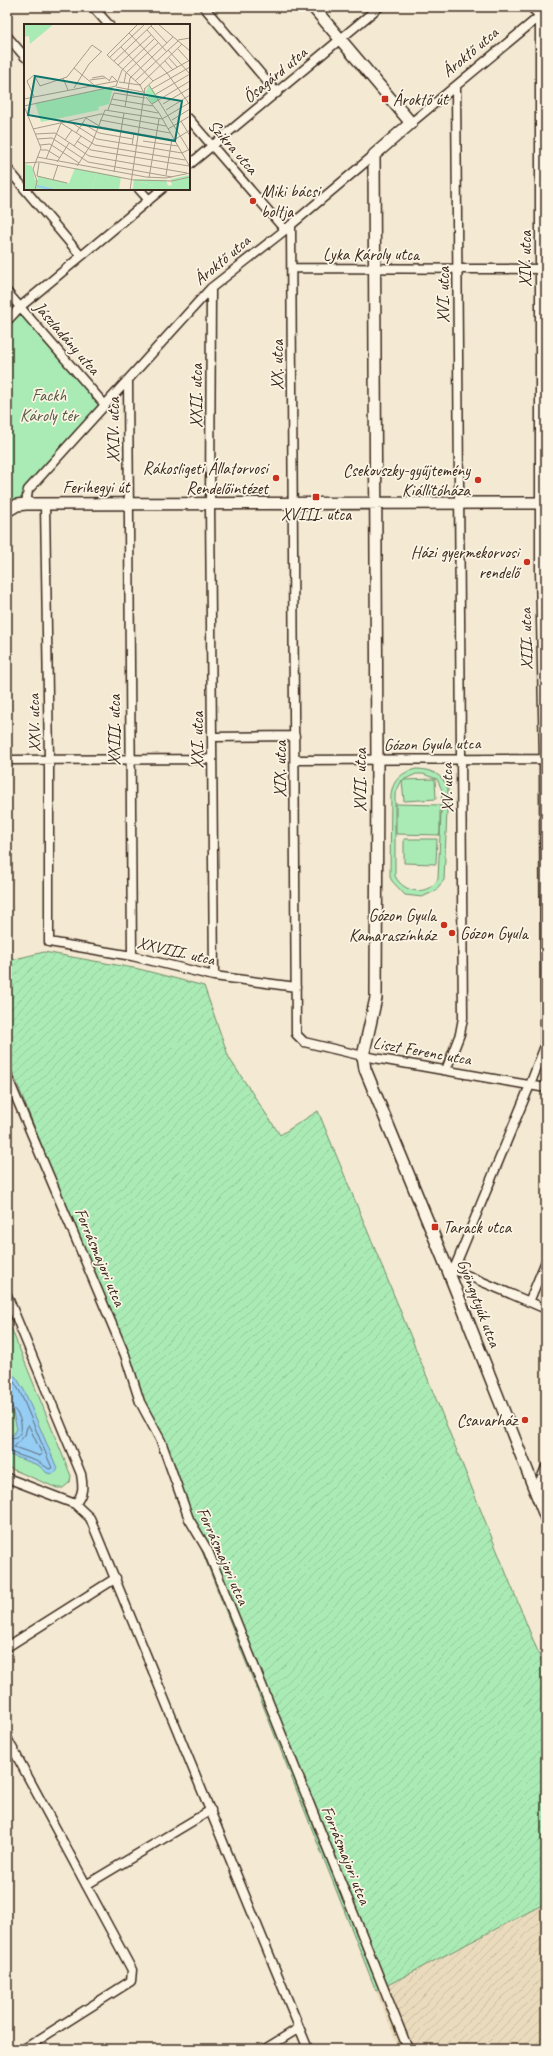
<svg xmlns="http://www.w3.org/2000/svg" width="553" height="2056" font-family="Caveat,sans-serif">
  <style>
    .industrial { fill: url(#industrial-furrows) }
    .park { fill: #aaebb5; stroke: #728a6a; fill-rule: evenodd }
    .garden { fill: url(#garden-furrows); stroke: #728a6a }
    .water { fill: #95cdf4; stroke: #718c9e }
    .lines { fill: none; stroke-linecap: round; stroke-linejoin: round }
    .shore { stroke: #5f6b74; stroke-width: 1 }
    .street-casing { stroke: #3b2a1e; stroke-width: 11 }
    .secondary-casing { stroke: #3b2a1e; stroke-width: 14 }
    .street { stroke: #fcf5e5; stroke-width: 8 }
    .secondary { stroke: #fcf5e5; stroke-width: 11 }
    .poi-dot { fill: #c8321e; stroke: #fcf5e5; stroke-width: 1.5 }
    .labels { text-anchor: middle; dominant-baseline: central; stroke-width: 3.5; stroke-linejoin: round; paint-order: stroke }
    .street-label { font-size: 17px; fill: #3b2a1e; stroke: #fcf5e5 }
    .poi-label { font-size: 17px; fill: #3b2a1e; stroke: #fcf5e5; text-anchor: end }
    .park-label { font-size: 17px; fill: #575a44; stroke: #fcf5e5 }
    .inset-river { fill: none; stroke: #95cdf4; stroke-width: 2 }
    .inset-road { fill: none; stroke: #aa9d8b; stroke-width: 1 }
    .view { fill: #0f766e; fill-opacity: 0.15; stroke: #0f766e; stroke-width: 2 }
    .inset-edge { fill: none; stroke: #3b2a1e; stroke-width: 2 }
  </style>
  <defs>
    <pattern id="industrial-furrows" width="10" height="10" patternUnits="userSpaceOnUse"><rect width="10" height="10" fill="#eadbbd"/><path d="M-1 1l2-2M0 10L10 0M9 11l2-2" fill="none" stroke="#cabca2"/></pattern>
    <pattern id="garden-furrows" width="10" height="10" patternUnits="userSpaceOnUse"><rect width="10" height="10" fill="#aaebb5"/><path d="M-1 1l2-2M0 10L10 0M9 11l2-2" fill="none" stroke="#93ca9b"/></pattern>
  </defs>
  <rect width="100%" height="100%" fill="#f4e9d3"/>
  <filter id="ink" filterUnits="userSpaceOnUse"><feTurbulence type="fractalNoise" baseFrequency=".025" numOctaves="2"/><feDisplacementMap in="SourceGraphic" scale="8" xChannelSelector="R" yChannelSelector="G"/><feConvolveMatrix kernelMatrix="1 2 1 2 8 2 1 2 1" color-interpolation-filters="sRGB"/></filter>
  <g filter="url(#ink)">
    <path class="industrial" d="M546,1903v146h-147l-23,-58z"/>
    <path class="park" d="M20,307l85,98 -80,92 -18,14v-190z
      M541,433h5v138h-6z
      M416,769c14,0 26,5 32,19l-4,92 -9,11 -13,6 -17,-2 -13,-14 -2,-4 1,-83c2,-14 11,-22 25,-25zM416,774h7l14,5 5,11 -4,89c-10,17 -34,15 -43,-3v-82l7,-14 2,21 32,-2 -1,-20 -32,1z
      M396,804l44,1v30l-44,-1z
      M404,839h33l-1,25 -32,-1z
      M7,1318l64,158 -1,6 -7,6h-6l-50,-21z"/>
    <path class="garden" d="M44,952l95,17 65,17 25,72 51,77 38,-24 80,194 148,367v231l-170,88 -369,-933v-97z"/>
    <path class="water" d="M7,1371l9,6 8,13 33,78v3l-4,3 -6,-1 -9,-8 -31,-11v-18l6,-1 4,-6 -4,-16 -6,-5z"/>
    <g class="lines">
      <path class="shore" d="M7,1376l6,4 7,12 32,76 -3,1 -10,-7 -32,-11
        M7,1405c9,2 16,16 14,25 0,3 -3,6 -5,8l-9,2
        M29,1426l13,28 -2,2 -26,-9 11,-12 2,-8z"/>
      <g class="street-casing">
        <path id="street" d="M93,7l16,18
          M204,7l73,86
          M7,36l18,21
          M189,119l96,111
          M411,123l135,-112
          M189,165l190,-158
          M7,168l74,88
          M139,189l10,11
          M291,225l5,809 8,8 59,14 183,32
          M292,268l253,1
          M211,288l-1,216 4,472
          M7,292l98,113
          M7,321l13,-14 142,-118
          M128,380l4,576
          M26,504l2,-14 183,-202 74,-58 89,-75
          M45,504l4,256v182l83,14 82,20 82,11
          M212,737l83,-1
          M7,760l205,-1
          M295,760l251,-1
          M446,1070l14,-36 3,-16 -7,-931
          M7,1076l118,279 15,47 21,39 28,78 19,32 200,498
          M450,1268l96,41
          M454,1269l76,-184 15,-39 -1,-287 -4,-188v-555l-9,-9
          M7,1295l74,179c2,12 3,20 -6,30
          M529,1302l17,-41
          M7,1478l68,26 15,14 218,531
          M535,1493l11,-26
          M7,1647l109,-69
          M7,1738l125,232 -1,11 -107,68
          M86,1885l125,-75
          M265,2049l34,-21"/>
      </g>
      <g class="secondary-casing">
        <path id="secondary" d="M313,7l98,116 -37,32 3,605 -1,238 -13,58 2,13 82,199 99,250
          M7,511l10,-6 9,-1 520,-1"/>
      </g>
      <use href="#street" class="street"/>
      <use href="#secondary" class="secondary"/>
    </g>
  </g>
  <g class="poi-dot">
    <rect x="381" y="95" width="8" height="8" rx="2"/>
    <circle cx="253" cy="201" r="4"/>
    <circle cx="276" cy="478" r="4"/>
    <circle cx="478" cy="480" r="4"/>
    <rect x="312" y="493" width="8" height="8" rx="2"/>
    <circle cx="527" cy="562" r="4"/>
    <circle cx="444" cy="925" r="4"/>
    <circle cx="452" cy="933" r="4"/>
    <rect x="431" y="1223" width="8" height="8" rx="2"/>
    <circle cx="525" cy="1420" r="4"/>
  </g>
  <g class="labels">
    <g class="street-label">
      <text transform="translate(470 52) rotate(-40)">Ároktő utca</text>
      <text transform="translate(275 75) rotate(-40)">Ősagárd utca</text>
      <text transform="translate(233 147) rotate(49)">Szikra utca</text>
      <text x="371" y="254">Lyka Károly utca</text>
      <text transform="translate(525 259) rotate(-90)">XIV. utca</text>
      <text transform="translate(222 260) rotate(-40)">Ároktő utca</text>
      <text transform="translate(443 295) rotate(-90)">XVI. utca</text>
      <text transform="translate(67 338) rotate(49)">Jászladány utca</text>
      <text transform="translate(277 365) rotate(-90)">XX. utca</text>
      <text transform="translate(196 396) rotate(-90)">XXII. utca</text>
      <text transform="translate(113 430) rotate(-90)">XXIV. utca</text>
      <text x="96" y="487">Ferihegyi út</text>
      <text transform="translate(526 639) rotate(-91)">XIII. utca</text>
      <text transform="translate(34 723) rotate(-91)">XXV. utca</text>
      <text transform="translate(114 730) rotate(-90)">XXIII. utca</text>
      <text transform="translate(197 740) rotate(-90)">XXI. utca</text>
      <text transform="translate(432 744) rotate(-1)">Gózon Gyula utca</text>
      <text transform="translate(280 769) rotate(-90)">XIX. utca</text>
      <text transform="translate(360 780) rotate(-90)">XVII. utca</text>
      <text transform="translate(447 788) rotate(-91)">XV. utca</text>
      <text transform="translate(176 951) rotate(13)">XXVIII. utca</text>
      <text transform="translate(422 1051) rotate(10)">Liszt Ferenc utca</text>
      <text transform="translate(100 1257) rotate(67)">Forrásmajori utca</text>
      <text transform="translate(479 1303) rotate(69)">Gyöngytyúk utca</text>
      <text transform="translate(223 1556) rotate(66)">Forrásmajori utca</text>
      <text transform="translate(346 1855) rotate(68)">Forrásmajori utca</text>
    </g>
    <g class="poi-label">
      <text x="393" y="99" text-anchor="start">Ároktő út</text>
      <text x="261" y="191" text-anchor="start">Miki bácsi<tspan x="261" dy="20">boltja</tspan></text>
      <text x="268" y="468">Rákosligeti Állatorvosi<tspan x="268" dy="20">Rendelőintézet</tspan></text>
      <text x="470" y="470">Csekovszky-gyűjtemény<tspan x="470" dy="20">Kiállítóháza</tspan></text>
      <text x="316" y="514" text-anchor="middle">XVIII. utca</text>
      <text x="519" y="552">Házi gyermekorvosi<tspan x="519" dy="20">rendelő</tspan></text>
      <text x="436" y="915">Gózon Gyula<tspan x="436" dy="20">Kamaraszínház</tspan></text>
      <text x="460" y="933" text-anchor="start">Gózon Gyula</text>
      <text x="443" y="1227" text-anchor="start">Tarack utca</text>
      <text x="517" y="1420">Csavarház</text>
    </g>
    <g class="park-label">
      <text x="49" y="395">Fackh<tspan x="49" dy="20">Károly tér</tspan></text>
    </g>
  </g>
  <g transform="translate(24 24)">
    <rect width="166" height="166" fill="#f4e9d3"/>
    <path d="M0,140l8,2 3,14h3v-4l31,7 6,-15 22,4 -5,18h-68z" fill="#aaebb5"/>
    <path d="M166,151v15h-42l5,-5 -13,-3 -1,8h-9l3,-2 1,-9 32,1 2,6 4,-1 -1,-6z" fill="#aaebb5"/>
    <path d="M0,0h30l-24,20 -1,-8 -5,1zM125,61l11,14 -8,5 -7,-11zM115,158l14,3 2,4 -16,1z" fill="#aaebb5"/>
    <path d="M89,63l-4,17 -11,3 1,3 -58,12 -6,-19zM73,148l24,5 -2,13h-27z" fill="#aaebb5"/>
    <path class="inset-river" d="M13,162l17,4"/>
    <path class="inset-road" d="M114,0l-31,31 33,30 4,8M134,0l32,27M127,2l16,17M123,6l20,22M105,9l38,40 23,32M154,16l12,-2M97,23l32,34M154,25l11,12M86,33l35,-33M145,34l8,9M90,37l39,-37M141,37l8,9M94,41l33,-30M50,44l20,17M39,54l5,12M68,54l11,-2 7,5M66,56l15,-2M85,57l3,-5 5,5M111,57l43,-40M95,58l21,3M100,59l2,-10 32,-30M116,61l42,-41M125,61l41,67M92,62l6,-16 32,-31M92,63l27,5M50,64l15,-24 12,-12M120,65l9,-8 37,-21M128,65l38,-22M132,70l34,-20 -22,-24M10,73l-7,-16 7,-6 6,11 27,-9 25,-32 10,7M122,73l13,16 31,54M0,75l93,-18M88,75l41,7M86,80l48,9M128,80l38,-23M139,80l27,-16M0,82l92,-20M0,82l17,42 -8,21 4,12 -2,9M101,83l5,-29 43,-41M84,86l6,-17 31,5M142,86l24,-15M62,94l15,9 73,13 16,-10M138,95l27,-16M76,96l70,13M148,96l18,-11M45,97l28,18 85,14 8,-4M157,97l9,15M37,99l34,22 90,15M58,99l17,10 34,6M9,105l68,-15 65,12M144,105l22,-13M52,109l10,-15M11,110l20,-1 34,23 98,17M13,115l15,-1 36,24 84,15M41,116l7,-10M53,117l14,9 98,16M119,117l35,5M16,121l10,-1 29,19M108,121l2,-12M50,122l7,-10M17,126h6l13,8M13,133l109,20 20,1 24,-5M22,135l15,-36M33,138l12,-19M0,139l16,-1 94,18 38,1 18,-4M53,142l15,-23 13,-33 57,9M90,148l10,-59M142,151l6,-36M13,152l30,7M13,152l2,-13M125,154l10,-59M29,156l5,-15M106,166l15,-102"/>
    <path class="view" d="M11,52l147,25 -7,40 -147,-26z"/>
    <rect width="166" height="166" class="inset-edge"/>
  </g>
  <rect width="553" height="2056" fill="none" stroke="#fcf5e5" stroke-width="24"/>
  <rect x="12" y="12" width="529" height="2032" fill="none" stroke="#3b2a1e" stroke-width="1.5" filter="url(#ink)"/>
</svg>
